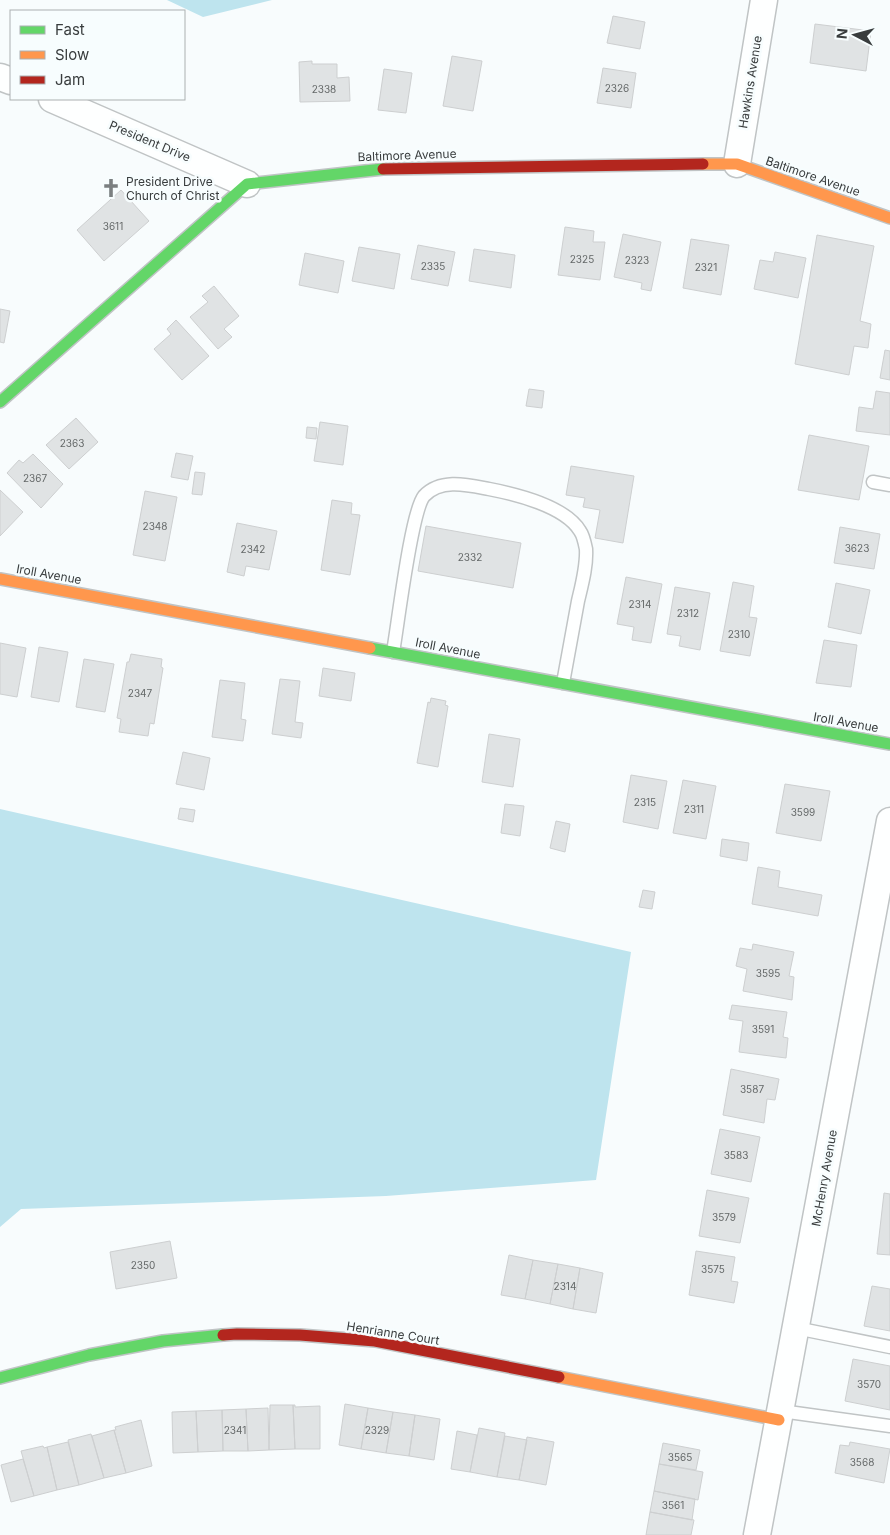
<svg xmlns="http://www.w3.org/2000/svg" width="890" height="1535" font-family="Inter,sans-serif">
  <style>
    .forest { fill: #bee4ee }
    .building { fill: #e0e3e4; stroke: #cdcfd0 }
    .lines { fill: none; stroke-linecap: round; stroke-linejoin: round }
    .lane-casing { stroke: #c0c4c5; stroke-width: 15 }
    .street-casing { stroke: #c0c4c5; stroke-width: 29 }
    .fast-casing { stroke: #c0c4c5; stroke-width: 14 }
    .slow-casing { stroke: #c0c4c5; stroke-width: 14 }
    .jam-casing { stroke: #c0c4c5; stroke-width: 14 }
    .lane { stroke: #feffff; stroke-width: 12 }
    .street { stroke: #feffff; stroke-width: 26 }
    .fast { stroke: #63d668; stroke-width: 11 }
    .slow { stroke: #ff974d; stroke-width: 11 }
    .jam { stroke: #b3261e; stroke-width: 11 }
    .labels { text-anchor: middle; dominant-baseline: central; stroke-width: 5; stroke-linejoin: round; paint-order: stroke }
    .number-label { font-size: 10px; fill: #646868 }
    .street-label { font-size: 12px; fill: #383c3d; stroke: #f7fdfe }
    .poi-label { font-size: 12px; fill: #383c3d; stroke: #f7fdfe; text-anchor: start }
  </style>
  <rect width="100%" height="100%" fill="#f8fcfd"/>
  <path class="forest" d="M167,0h105l-69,17z
    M0,809l631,143 -35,228 -210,16 -365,13 -21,18z"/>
  <path class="building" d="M613,16l32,6 -5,27 -33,-6z
    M815,24l56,7 -5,40 -56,-8z
    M452,56l30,5 -9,50 -30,-5z
    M312,61v3h25v14l12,-1 1,24 -50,1 -1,-40z
    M603,68l33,5 -5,35 -34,-5z
    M384,69l28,4 -6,40 -28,-3z
    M121,190l28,31 -45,40 -27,-31z
    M565,227l29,4 -1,11h12l-5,38 -42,-5z
    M623,234l38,8 -10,49 -10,-2 1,-6 -28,-6z
    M817,235l57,11 -14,75 11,3 -3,24 -14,-2 -5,29 -54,-11z
    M691,239l38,6 -8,50 -38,-7z
    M418,245l37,7 -7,34 -37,-7z
    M359,247l41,7 -6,35 -42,-8z
    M474,249l41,6 -4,33 -42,-7z
    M775,252l31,6 -8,40 -44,-9 6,-29 13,2z
    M305,253l39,8 -6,32 -39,-8z
    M214,286l25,30 -15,13 8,8 -14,12 -28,-32 18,-15 -6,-6z
    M0,309l10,2 -6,32 -4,-1z
    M176,320l33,36 -27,24 -28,-31 17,-15 -4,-5z
    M885,350l5,1v29l-10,-2z
    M529,389l15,2 -2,17 -16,-2z
    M876,391l14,2v42l-34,-4 3,-24 14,2z
    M76,418l22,24 -29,27 -23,-24z
    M320,422l28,4 -5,39 -29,-4z
    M307,427l10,1 -1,11 -10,-1z
    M809,435l60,11 -10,54 -61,-10z
    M176,453l17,3 -5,24 -17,-3z
    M33,454l30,30 -22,24 -34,-35 12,-13 4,3z
    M571,466l63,10 -11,67 -28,-5 5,-28 -17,-3 2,-9 -19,-3z
    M195,472l10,1 -3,22 -10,-1z
    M0,490l23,22 -23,24z
    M145,491l32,6 -12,64 -32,-6z
    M332,500l20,3 -1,11 9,1 -10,60 -29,-5z
    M237,523l40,8 -8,39 -23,-4 -2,10 -17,-4z
    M426,526l95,17 -8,45 -95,-17z
    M840,527l40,7 -6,35 -40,-6z
    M626,577l36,7 -11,59 -19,-3 2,-13 -17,-3z
    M733,582l21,4 -5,31 8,1 -7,38 -30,-5z
    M836,583l34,7 -9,44 -33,-7z
    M675,587l35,6 -10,57 -21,-4 2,-10 -14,-2z
    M824,640l33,5 -6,42 -35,-4z
    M0,643l26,5 -9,49 -17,-3z
    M39,647l29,5 -9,50 -28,-5z
    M131,654l31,5 -1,8 2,1 -9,56 -4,-1 -2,13 -29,-4 2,-13 -4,-1 10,-56h2z
    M84,659l30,5 -9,48 -29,-5z
    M323,668l32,5 -4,28 -32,-5z
    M280,679l20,2 -5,41 8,1 -2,15 -29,-4z
    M220,680l25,3 -4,36 5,1 -3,21 -31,-4z
    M431,698l15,3 -1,4 3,1 -10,61 -21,-4 11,-61 2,1z
    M489,734l31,5 -7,48 -31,-5z
    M183,752l27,6 -6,32 -28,-6z
    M631,775l36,6 -9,48 -35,-7z
    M683,780l33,6 -10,53 -33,-6z
    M785,784l45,7 -9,50 -45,-8z
    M505,804l19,2 -4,30 -19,-3z
    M180,808l15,2 -2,12 -15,-3z
    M556,821l14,3 -5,28 -15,-4z
    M722,839l27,4 -2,18 -27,-5z
    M758,867l22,4 -2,16 44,8 -4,21 -66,-12z
    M643,890l12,2 -3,17 -13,-2z
    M753,944l41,8 -5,24 5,1 -2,23 -49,-9 4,-22 -11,-3 4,-18 12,2z
    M732,1005l55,7 -4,25 5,1 -2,20 -47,-6 4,-31 -14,-2z
    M731,1069l48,10 -4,21 -8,-1 -3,24 -41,-8z
    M720,1129l40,8 -9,45 -40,-8z
    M707,1190l42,8 -9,45 -41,-7z
    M884,1193l6,1v61l-13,-1z
    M170,1241l7,37 -61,11 -6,-37z
    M696,1251l39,6 -4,24 7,1 -4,21 -45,-8z
    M509,1255l24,5 -8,39 -24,-4z
    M533,1260l25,4 -8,40 -25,-5z
    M558,1264l22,4 -7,41 -23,-5z
    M580,1268l23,5 -7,40 -23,-4z
    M872,1286l18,3v42l-26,-5z
    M853,1359l37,7v44l-45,-9z
    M345,1404l23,4 -7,41 -22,-4z
    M270,1405h23l2,44 -26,1z
    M293,1405h2v2l25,-1v43h-25z
    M268,1408l1,42 -21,1 -2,-42z
    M368,1408l25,4 -7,41 -25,-4z
    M246,1409l2,42h-25l-1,-41z
    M222,1410l1,41 -25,1 -2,-41z
    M196,1411l2,41 -25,1 -1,-41z
    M393,1412l22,3 -6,41 -23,-3z
    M415,1415l25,4 -6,41 -25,-4z
    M141,1420l11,46 -26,7 -12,-43h2l-1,-3z
    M479,1428l26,5 -8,44 -27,-5z
    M114,1430l12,43 -22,5 -12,-42z
    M457,1431l20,4 -7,37 -19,-3z
    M91,1434l13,44 -25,7 -11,-45z
    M505,1436l22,4 -8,40 -22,-3z
    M527,1437l27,5 -8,43 -27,-5z
    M68,1442l11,43 -22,5 -10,-43z
    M850,1442l40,7 -6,34 -49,-10 5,-28 9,1z
    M663,1443l37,7 -4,20 -37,-6z
    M43,1446l1,2 3,-1 10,43 -23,6 -13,-45z
    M23,1459l11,37 -23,6 -10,-37z
    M659,1464l44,8 -5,28 -44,-9z
    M654,1491l41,8 -3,21 -42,-8z
    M650,1512l44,8 -3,15h-45z"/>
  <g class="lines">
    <g class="lane-casing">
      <path id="lane" d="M873,482l17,3
        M393,652c5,-28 18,-140 31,-156 17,-18 44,-11 65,-7 26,5 76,17 91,42 3,4 5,13 6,18 1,17 -4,35 -8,52 -5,28 -10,55 -15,82
        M796,1328l94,19
        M781,1411l109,15"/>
    </g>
    <g class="street-casing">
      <path id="street" d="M0,77l11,4
        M52,99l195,85
        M737,164l27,-164
        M757,1535l133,-714"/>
    </g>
    <g class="fast-casing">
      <path id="fast" d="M0,402l247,-218 136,-15
        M370,648l520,96
        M0,1378l89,-23 74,-14 60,-6"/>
    </g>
    <g class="slow-casing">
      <path id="slow" d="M703,164h34l153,54
        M0,579l370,69
        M559,1377l220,43"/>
    </g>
    <g class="jam-casing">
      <path id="jam" d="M383,169l320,-5
        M223,1335l14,-1 63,1 75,6 184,36"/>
    </g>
    <use href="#lane" class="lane"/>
    <use href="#street" class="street"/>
    <use href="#fast" class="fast"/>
    <use href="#slow" class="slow"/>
    <use href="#jam" class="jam"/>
  </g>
  <defs>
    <g id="church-bare" transform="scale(1.5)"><path d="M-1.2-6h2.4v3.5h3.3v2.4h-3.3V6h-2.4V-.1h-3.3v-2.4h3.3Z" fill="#7b7f80" stroke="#f7fdfe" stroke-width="2.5" paint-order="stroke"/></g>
  </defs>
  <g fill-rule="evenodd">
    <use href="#church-bare" x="111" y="188"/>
  </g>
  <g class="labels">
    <g class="number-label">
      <text x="617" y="88">2326</text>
      <text x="324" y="89">2338</text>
      <text x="113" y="226">3611</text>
      <text x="582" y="259">2325</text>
      <text x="637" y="260">2323</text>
      <text x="433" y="266">2335</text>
      <text x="706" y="267">2321</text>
      <text x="72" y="443">2363</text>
      <text x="35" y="478">2367</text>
      <text x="155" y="526">2348</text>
      <text x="857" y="548">3623</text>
      <text x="253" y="549">2342</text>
      <text x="470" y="557">2332</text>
      <text x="640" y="604">2314</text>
      <text x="688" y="613">2312</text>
      <text x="739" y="634">2310</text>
      <text x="140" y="693">2347</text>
      <text x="645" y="802">2315</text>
      <text x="694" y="809">2311</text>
      <text x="803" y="812">3599</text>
      <text x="768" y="973">3595</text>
      <text x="763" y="1029">3591</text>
      <text x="752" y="1089">3587</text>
      <text x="736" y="1155">3583</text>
      <text x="724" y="1217">3579</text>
      <text x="143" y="1265">2350</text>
      <text x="713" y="1269">3575</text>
      <text x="565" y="1286">2314</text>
      <text x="869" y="1384">3570</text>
      <text x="235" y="1430">2341</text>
      <text x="377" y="1430">2329</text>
      <text x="680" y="1457">3565</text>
      <text x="862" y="1462">3568</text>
      <text x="673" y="1505">3561</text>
    </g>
    <g class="street-label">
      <text transform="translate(750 82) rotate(-81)">Hawkins Avenue</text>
      <text transform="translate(150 141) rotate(23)">President Drive</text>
      <text transform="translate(407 155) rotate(-2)">Baltimore Avenue</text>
      <text transform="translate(813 176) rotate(19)">Baltimore Avenue</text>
      <text transform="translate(49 574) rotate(10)">Iroll Avenue</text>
      <text transform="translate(448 648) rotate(11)">Iroll Avenue</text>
      <text transform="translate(846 722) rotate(10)">Iroll Avenue</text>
      <text transform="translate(824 1178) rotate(-80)">McHenry Avenue</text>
      <text transform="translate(393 1333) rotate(9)">Henrianne Court</text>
    </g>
    <g class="poi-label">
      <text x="126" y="181">President Drive<tspan x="126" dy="14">Church of Christ</tspan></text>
    </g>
  </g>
  <rect x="10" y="10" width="175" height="90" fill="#f7fdfe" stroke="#abb0b1"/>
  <rect x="20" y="26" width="25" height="8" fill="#63d668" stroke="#abb0b1"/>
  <text x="55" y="35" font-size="15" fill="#383c3d">Fast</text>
  <rect x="20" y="51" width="25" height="8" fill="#ff974d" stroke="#abb0b1"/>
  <text x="55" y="60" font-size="15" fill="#383c3d">Slow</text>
  <rect x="20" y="76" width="25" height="8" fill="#b3261e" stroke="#abb0b1"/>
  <text x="55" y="85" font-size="15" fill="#383c3d">Jam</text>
  <g transform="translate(855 35) rotate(276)" stroke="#f7fdfe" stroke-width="4" paint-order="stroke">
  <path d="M0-4L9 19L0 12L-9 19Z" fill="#383c3d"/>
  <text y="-8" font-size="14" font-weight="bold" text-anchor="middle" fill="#383c3d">N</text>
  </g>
</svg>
